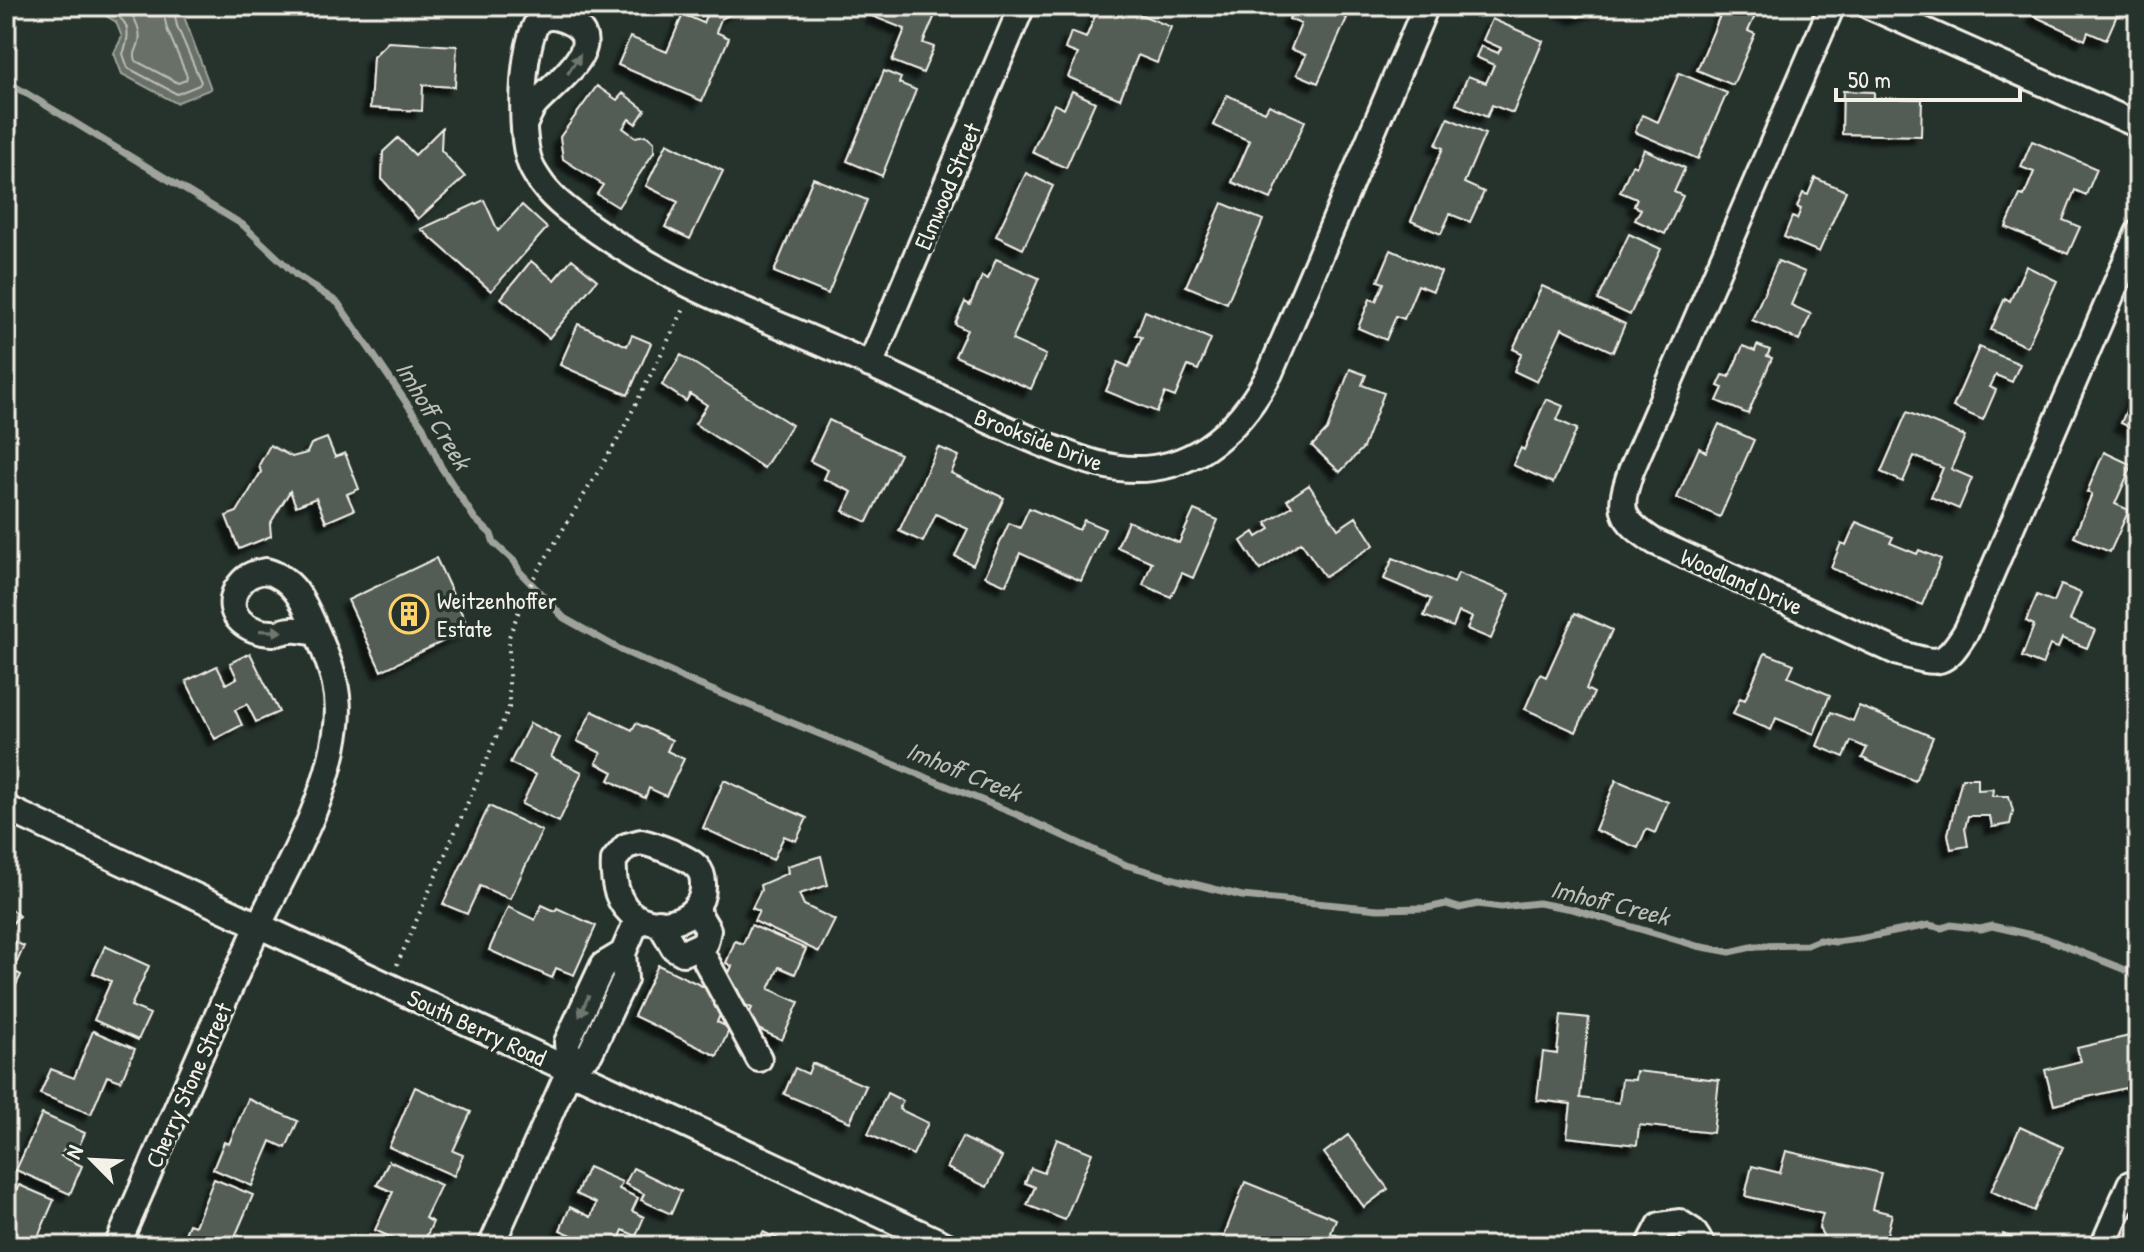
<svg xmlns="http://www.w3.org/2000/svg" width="2144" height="1252" font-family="'Patrick Hand',sans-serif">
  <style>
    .water { fill: #676f68; stroke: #9fa39b; stroke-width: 2 }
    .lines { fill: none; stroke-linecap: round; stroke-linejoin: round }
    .shore { stroke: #bcbdb5; stroke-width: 2 }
    .stream { stroke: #9fa39b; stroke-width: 7 }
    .building { fill: #525c55; stroke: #f4f1e8; stroke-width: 2; filter: url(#shadow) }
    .minor-casing { stroke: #f4f1e8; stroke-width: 30 }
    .path { stroke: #f4f1e8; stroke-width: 4; stroke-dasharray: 2 6; stroke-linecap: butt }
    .minor { stroke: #26332d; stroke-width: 24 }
    .oneway { fill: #6e766e }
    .labels { text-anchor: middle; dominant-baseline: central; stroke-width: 7; stroke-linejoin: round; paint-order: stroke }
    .street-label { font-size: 24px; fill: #f4f1e8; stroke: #26332d }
    .poi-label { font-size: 24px; fill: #f4f1e8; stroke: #26332d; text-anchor: start }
    .water-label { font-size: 26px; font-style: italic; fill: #bcbdb5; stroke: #26332d }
  </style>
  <defs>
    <filter id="shadow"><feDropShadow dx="-7" dy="7" stdDeviation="2" flood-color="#0009"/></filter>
  </defs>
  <rect width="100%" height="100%" fill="#26332d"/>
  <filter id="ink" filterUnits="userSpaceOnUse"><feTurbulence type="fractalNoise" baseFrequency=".0125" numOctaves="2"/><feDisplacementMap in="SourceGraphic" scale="16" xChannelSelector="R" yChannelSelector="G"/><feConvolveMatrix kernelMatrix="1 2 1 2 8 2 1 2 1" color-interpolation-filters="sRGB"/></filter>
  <g filter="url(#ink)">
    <path class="water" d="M90,6h90l31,83 -35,14 -54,-29 -8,-21 8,-16 -6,-15z"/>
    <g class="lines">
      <path class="shore" d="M105,6c22,14 28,23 18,48l5,14 49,26 22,-9 2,-3 -24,-56 -4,-20
        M124,6c9,7 18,24 15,36 -2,9 -6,10 -3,19l42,22 8,-3 1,-4 -20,-47 -5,-23"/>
      <path class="stream" d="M6,81l237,144 53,50 42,28 85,124 18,40 34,52 16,15 3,9 21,19 4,9 45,47 57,32 76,34 321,131 108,50 56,16 60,15 136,13 49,-1 19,-4 13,4 19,-4 23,3 37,-4 34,6 125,37 33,6 26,-6 51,-1 12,-5 16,2 24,-3 70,-14 13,3 9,-3 30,4 11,-3 53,12 93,37"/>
    </g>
    <path class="building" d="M710,6l34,1 -23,12 -5,13 13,6 -27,63 -84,-36 12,-28 37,15 16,-38 20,9z
      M876,6h63l-16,37 11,4 -11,26 -31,-12 13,-32 -33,-13z
      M1099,6h21l51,21 -14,36 -19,-8 -18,44 -52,-22 10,-23 -13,-5 6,-17 15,6z
      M1295,6h25l27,12 -29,65 -21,-9 9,-19 -15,-6 10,-25 -12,-5z
      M1554,6h54l-30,11z
      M1724,6h12l20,8 -8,17 7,3 -22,51 -36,-15z
      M2038,6h83l-15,34 -18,-8 -3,8 -51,-24z
      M1492,19l51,22 -30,72 -21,-8 -5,12 -31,-13 12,-28 18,7 8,-18 -18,-8 5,-11 17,7 3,-5 -18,-8z
      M388,42l69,4 -2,41 -32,-2 -1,26 -52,-3 3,-51z
      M884,71l17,7 -2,5 17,7 -34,86 -35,-15z
      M1679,73l48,20 -29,66 -63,-27 7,-17 16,7z
      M597,86l20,14 6,-7 22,17 -9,14 -7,-5 -6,9 12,9 11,-2 8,7v10l-36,55 -21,-13 6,-9 -40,-26 -3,-22z
      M1072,91l23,11 -29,66 -34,-16 22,-48 10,5z
      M1843,91l31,1v6l48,1 -1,37 -79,-2z
      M1227,95l38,17 4,-7 36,16 -34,78 -39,-17 18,-41 -37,-16z
      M1448,118l37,16 -21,49 20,9 -14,30 -20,-8 -9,20 -30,-13 32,-73 -7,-3z
      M442,128l-1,22 24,27 -47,42 -36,-40 1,-27 15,-14 17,17z
      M2032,141l65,28 -11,26 -11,-5 -12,30 17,7 -12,27 -62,-27 14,-32 4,1 10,-24 -13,-5z
      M667,143l56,28 -33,68 -25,-12 13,-25 -32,-16z
      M1644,149l41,19 -11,24 9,4 -18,38 -30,-14 6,-11 -7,-3 3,-7 -17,-7 12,-27 4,2z
      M1026,173l27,13 -30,63 -27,-13z
      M813,178l54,22 -39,94 -54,-22z
      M1815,178l31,13 -27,61 -35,-15 8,-20 5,2 4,-10 -4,-2 6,-14 5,2z
      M484,200l14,31 24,-26 25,23 -56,63 -70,-62z
      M1222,203l41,17 -36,83 -41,-17z
      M1629,234l32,15 -31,66 -32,-15z
      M1391,250l50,22 -8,19 -15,-6 -14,34 -8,-3 -10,24 -28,-12 12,-29 6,2 8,-18 -6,-2z
      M572,259l25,21 -48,58 -48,-40 30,-37 23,19z
      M996,259l43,19 -27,62 34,15 -15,34 -76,-33 12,-26 -12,-6 10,-22 5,3 12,-29 6,3z
      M1778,261l27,11 -14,33 20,9 -12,26 -47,-20z
      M2026,266l31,15 -30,66 -36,-17 14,-32 5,3z
      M1542,286l83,38 -12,28 -51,-24 -25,54 -23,-11 8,-18 -9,-4z
      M1145,311l66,28 -13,31 -10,-4 -13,31 -10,-4 -8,19 -51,-21 12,-29 11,5 13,-30 -6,-2z
      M578,324l49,22 5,-11 19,8 -23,52 -68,-30z
      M1757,345l13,5 -3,6 5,2 -24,56 -31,-13 6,-13 -5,-2 5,-11 6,2 14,-31 12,5z
      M1979,347l41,17 -8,18 -16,-7 -6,12 6,3 -13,30 -30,-13z
      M681,355l111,70 -28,43 -69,-44 12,-19 -17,-11 -4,7 -24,-16z
      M1350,369l16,6 -4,10 22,8 -21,55 -23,24 -28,-26 15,-16z
      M2138,383v48l-17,-8z
      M1546,399l17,7 -6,14 20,9 -24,54 -40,-18 8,-17 3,2z
      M1907,412l58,24 -14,33 21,9 -13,31 -28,-12 12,-29 -29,-12 -11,26 -22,-10z
      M829,420l71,34 -33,68 -24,-11 9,-19 -28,-13 4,-9 -18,-9z
      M1719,424l35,16 -34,77 -43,-19 22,-50 7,4z
      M327,438l8,19 10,-4 14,36 -12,5 7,16 -28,12 -10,-24 -20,8 -6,-15 -20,33 1,12 -32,13 -13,-33 11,-4 24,-40 -2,-7 11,-20 22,12 15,-4 4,-9z
      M938,447l21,9 -8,17 53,25 -31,67 -18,-9 13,-27 -32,-15 -13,28 -24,-11z
      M2104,452l28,13 -17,39 14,6 -19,42 -36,-15 18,-43 -5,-2z
      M1309,485l29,44 18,-12 18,28 -49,32 -24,-35 -41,28 -19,-29 13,-9 3,5 13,-8 -4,-6 26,-17 -5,-6z
      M1029,508l50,22 5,-10 21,9 -24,52 -61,-28 -14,32 -21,-9 24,-53 11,5z
      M1194,510l24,10 -25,58 -11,-5 -11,24 -28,-12 9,-23 -35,-15 11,-26 51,22z
      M1856,522l37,15 -3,6 27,11 2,-4 22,9 -19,46 -91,-37 10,-25 5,2z
      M436,558l33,71 -88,42 -33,-71z
      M1393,558l61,25 4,-10 52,21 -19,45 -24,-10 5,-12 -13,-5 -6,15 -29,-11 7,-17 -47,-20z
      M2061,585l20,8 -11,27 25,10 -8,18 -25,-10 -4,10 -8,-3 -8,20 -20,-8 12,-32 -8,-4 11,-26 17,7z
      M6,594l11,4 -3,10 -8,-3z
      M1575,613l37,17 -26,59 8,4 -18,39 -51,-23 15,-35 6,3z
      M250,653l29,59 -23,10 -9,-18 -12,6 7,15 -27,14 -29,-58 31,-15 9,18 11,-6 -7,-15z
      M1765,653l29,11 -6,13 42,18 -16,39 -38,-16 -5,12 -38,-16 7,-16 5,2z
      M1859,706l74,31 -18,44 -53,-23 5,-10 -16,-7 -7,16 -27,-11 14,-34 22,9z
      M592,711l40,19 4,-7 36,17 -5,11 17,8 -18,37 -17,-8 -4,10 -36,-18 4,-8 -17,-9 5,-10 -24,-12z
      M530,723l30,15 -9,19 31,15 -23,50 -37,-18 14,-29 -26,-12z
      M1962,778h16v12l15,-1 -1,7h17l4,15 -3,13 -18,3 -2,-11h-22l-3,12 3,18 -17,3 -3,-15z
      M724,780l83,38 -11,23 -12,-5 -11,24 -70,-32z
      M1616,780l52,22 -13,31 -9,-4 -8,19 -43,-18z
      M489,806l53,25 -32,68 -30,-13 -13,28 -24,-10z
      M821,856l7,29 -29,9 5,11 31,15 -16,32 -65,-31 5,-10 -7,-3 9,-18 -1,-5 28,-12 -1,-7z
      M6,905l13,11 -13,14z
      M542,905l13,6 2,-3 39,18 -22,49 -18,-7 -4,10 -63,-28 19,-43 27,13z
      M751,925l55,24 -11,25 -16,-7 -10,22 30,13 -17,38 -37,-17 7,-15 -18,-8 4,-10 -14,-6 8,-18 -6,-3 9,-22 8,3z
      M8,939l16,7 -11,25 8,4 -8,16 -7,-3z
      M105,946l44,20 -18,40 19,8 -12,26 -44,-20 17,-39 -18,-8z
      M658,965l61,29 -5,10 9,4 -6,14 13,6 -13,28 -83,-40z
      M1561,1015l28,3 -9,80 39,5 3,-24 13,1 1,-9 83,9 -6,53 -74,-8 -2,20 -70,-8 4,-33 -34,-4 6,-48 14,2z
      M93,1031l42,18 -14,32 -14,-5 -16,38 -51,-20 11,-25 23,9z
      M2138,1034v51l-84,20 -9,-35 36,-9 -4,-13z
      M812,1063l54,23 -16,36 -66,-28 11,-26 13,6z
      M415,1087l56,25 -18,39 10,4 -9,21 -65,-29z
      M887,1093l16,8 -4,8 29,14 -15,32 -45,-21z
      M248,1099l50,22 -12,27 -15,-7 -19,45 -39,-17 11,-27 5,2z
      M42,1114l43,19 -10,22 -11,-5 -3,6 21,10 -12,28 -54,-24z
      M2020,1127l43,20 -29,64 -43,-20z
      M1348,1135l40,54 -24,18 -40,-54z
      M962,1137l40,20 -15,30 -40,-19z
      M1057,1139l35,14 -27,67 -38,-15 8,-18 -10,-4 6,-15 13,5z
      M1786,1151l95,22 -9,36 20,5 -7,28 -23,-5 -18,9h-15l-10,-18 4,-14 -78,-18 7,-30 28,7z
      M389,1161l52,24 -16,33 8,4 -11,24h-13l-34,-16 18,-38 -16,-7z
      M588,1167l34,15 -3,7 19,9 -6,13 12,6 -8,19 -13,-6 -7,16h-19l-37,-16 10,-23 21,10 5,-14 -20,-9z
      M633,1168l48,23 -10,23 -30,-14 3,-6 -19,-10z
      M214,1179l39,16 -22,51h-51l9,-22 6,2z
      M1245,1182l91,37 -5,14 31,13h-142z
      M19,1185l35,15 -20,46h-28v-32z
      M763,1232l31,14h-37z
      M2003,1234l26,12h-31z"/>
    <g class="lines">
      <g class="minor-casing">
        <path id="minor" d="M1832,6l-201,465c-14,40 -11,48 24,71l244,111c41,12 45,14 68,-23l171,-397
          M1869,6l269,119
          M525,123c3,-6 5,-12 9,-17 16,-20 86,-66 28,-87 -9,-3 -16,-3 -24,2 -17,27 -19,112 -8,142 2,7 8,15 12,21 14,19 35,33 55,47 85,60 182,91 276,135 53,24 104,51 158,73 39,16 79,35 122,29 55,-7 93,-50 117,-95l156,-367
          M870,365l152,-359
          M6,808l942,438
          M641,842c14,3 47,15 56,25 5,5 6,11 6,17 2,40 -56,52 -78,23 -10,-13 -12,-32 -11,-47l12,-14z
          M659,922l15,26 9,5 22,-10 3,-13 -13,-22
          M698,946l61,113
          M569,1071l-2,-29 36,-77 20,-12
          M117,1246c44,-100 86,-201 132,-300 31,-69 76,-136 87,-213 7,-41 -6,-69 -21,-105 -11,-25 -20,-49 -49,-57 -15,2 -22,6 -30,19 -13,26 13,43 37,43 6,1 12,-3 18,-3 9,-1 18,2 26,3
          M491,1246l78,-175 21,-18 35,-74 -2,-26 15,-35
          M1649,1246l11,-21 19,-3 14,9 10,15
          M2103,1246l27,-62"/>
      </g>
      <path class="path" d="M397,965l112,-257v-71l11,-29 13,-29 85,-140 66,-130"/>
      <use href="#minor" class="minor"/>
    </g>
    <defs><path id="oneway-solid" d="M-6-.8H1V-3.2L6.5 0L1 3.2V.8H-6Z" transform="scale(2)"/></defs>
    <g class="oneway">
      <use href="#oneway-solid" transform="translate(574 64) rotate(-57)"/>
      <use href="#oneway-solid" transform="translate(271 631) rotate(2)"/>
      <use href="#oneway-solid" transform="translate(584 1006) rotate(114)"/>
    </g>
  </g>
  <defs>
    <g id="building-ring" transform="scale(2)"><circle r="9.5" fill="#26332d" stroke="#ffd166" stroke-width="1.5"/><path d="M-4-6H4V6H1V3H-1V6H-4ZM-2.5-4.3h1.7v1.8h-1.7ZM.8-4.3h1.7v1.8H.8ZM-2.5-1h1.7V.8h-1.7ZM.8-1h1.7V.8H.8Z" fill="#ffd166"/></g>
  </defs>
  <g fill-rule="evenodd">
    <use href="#building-ring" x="409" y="614"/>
  </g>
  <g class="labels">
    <g class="street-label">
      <text transform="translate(947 186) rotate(-67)">Elmwood Street</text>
      <text transform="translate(1039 439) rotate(21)">Brookside Drive</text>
      <text transform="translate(1742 581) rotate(24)">Woodland Drive</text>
      <text transform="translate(477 1027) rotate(25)">South Berry Road</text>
      <text transform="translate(188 1085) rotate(-66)">Cherry Stone Street</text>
    </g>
    <g class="poi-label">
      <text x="437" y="600">Weitzenhoffer<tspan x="437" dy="28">Estate</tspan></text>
    </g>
    <g class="water-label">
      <text transform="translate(434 415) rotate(59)">Imhoff Creek</text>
      <text transform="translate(964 771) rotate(22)">Imhoff Creek</text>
      <text transform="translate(1610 902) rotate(14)">Imhoff Creek</text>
    </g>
  </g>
  <rect width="2144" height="1252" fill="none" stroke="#26332d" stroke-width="32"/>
  <rect x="16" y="16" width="2112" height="1220" fill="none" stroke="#f4f1e8" stroke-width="3" filter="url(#ink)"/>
  <g transform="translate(92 1160) rotate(294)" stroke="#26332d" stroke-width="6" paint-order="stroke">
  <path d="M0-6L14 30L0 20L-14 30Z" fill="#f4f1e8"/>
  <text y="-12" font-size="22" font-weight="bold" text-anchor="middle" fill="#f4f1e8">N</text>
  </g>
  <path d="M1836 88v12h184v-12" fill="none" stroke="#f4f1e8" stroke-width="4"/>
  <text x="1848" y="88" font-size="24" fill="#f4f1e8" stroke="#26332d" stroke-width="6" paint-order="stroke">50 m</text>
</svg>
